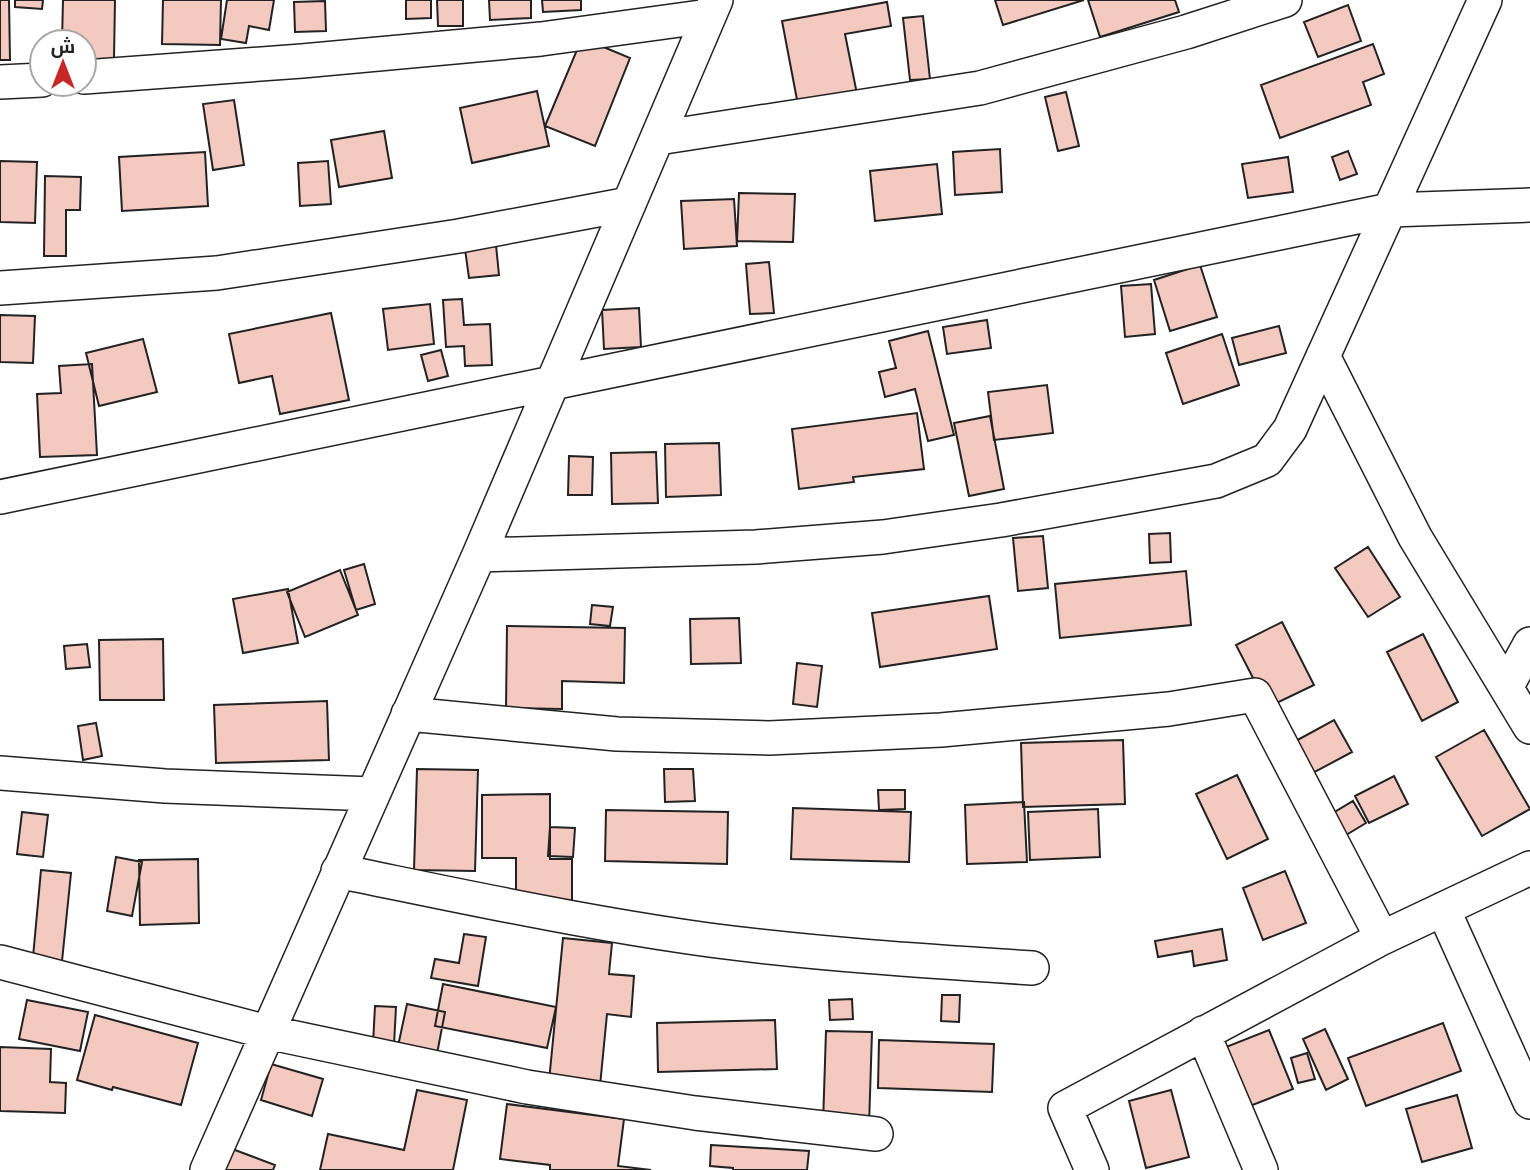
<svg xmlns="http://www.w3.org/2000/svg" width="1530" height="1170" font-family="'Archivo Narrow',Cairo,sans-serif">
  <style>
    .building { fill: #f3c9c0; stroke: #222; stroke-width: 2 }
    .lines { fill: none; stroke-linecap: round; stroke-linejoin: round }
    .minor-casing { stroke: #222; stroke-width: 36 }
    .minor { stroke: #fff; stroke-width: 33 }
  </style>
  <rect width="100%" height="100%" fill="#fff"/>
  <path class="building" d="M0,0h9l1,60h-10z
    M15,0h28l-1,9 -27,-2z
    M63,0h52l-1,59h-30v-17h-22z
    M163,0h58l-1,45 -58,-1z
    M227,0h47l-5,30 -20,-4 -3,17 -25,-4z
    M406,0h25v18l-25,1z
    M437,0h26v26h-25z
    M489,0h42v18l-41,2z
    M542,0h39v10l-38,2z
    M995,0h89l-81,25z
    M1088,0h87l4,12 -79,25z
    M325,1l1,30 -31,1 -1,-30z
    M887,2l4,24 -46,8 12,60 -59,11 -16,-84z
    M1348,5l13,36 -43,16 -14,-35z
    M923,16l7,63 -20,1 -7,-62z
    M582,38l48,20 -35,88 -50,-20z
    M1373,44l11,30 -21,8 8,23 -91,33 -19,-53z
    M537,91l12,55 -77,17 -12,-55z
    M1066,92l13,54 -21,5 -13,-54z
    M234,100l10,65 -31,5 -10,-66z
    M384,131l8,47 -53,9 -8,-47z
    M1000,149l2,43 -47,3 -2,-43z
    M1348,151l9,23 -17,6 -8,-23z
    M205,152l3,54 -86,5 -3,-54z
    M1288,157l5,35 -45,6 -6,-34z
    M0,161l37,1 -2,61 -35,-1z
    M328,161l3,43 -31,2 -2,-43z
    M937,164l5,50 -67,7 -5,-50z
    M45,176l36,1 -1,33h-14v46h-22z
    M739,193l56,1 -2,48 -56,-1z
    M734,199l3,47 -53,3 -3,-48z
    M496,245l3,30 -30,3 -4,-29z
    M769,262l5,51 -24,1 -4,-50z
    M1200,265l17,52 -47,14 -16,-51z
    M1151,284l4,50 -30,3 -4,-51z
    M462,299l2,26 26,-1 2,41 -27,1 -1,-20 -18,1 -3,-47z
    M430,304l4,40 -46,6 -5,-41z
    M639,308l2,39 -37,2 -2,-39z
    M331,313l18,87 -69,14 -8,-38 -33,7 -10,-49z
    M0,315l35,1 -2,47 -33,-1z
    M987,320l4,28 -44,6 -4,-27z
    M1279,326l7,27 -47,12 -7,-27z
    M928,331l26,104 -26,6 -13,-52 -30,8 -6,-25 17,-4 -7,-27z
    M1222,334l17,51 -56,19 -17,-51z
    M143,339l14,53 -58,14 -13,-53z
    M441,350l7,26 -20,5 -7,-26z
    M92,364l5,91 -57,2 -3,-63 24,-1 -2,-27z
    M1047,385l6,48 -59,7 -6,-48z
    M917,413l7,56 -71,8 1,5 -55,7 -7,-60z
    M990,416l14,73 -35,7 -15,-73z
    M719,443l2,52 -55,2 -1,-53z
    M656,452l2,51 -46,1 -1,-51z
    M569,456l24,1 -1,38h-24z
    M1170,533l1,29 -21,1 -1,-29z
    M1043,536l5,52 -30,3 -5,-53z
    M1368,547l32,50 -32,20 -33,-49z
    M364,564l11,40 -19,6 -12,-40z
    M340,570l18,45 -53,22 -18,-45z
    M1186,571l5,54 -131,13 -5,-54z
    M288,589l10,54 -55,10 -10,-54z
    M989,596l8,53 -117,18 -8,-54z
    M592,605l21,2 -3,19 -20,-2z
    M739,618l2,45 -50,1 -1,-45z
    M1282,622l32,63 -46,22 -32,-62z
    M507,626l118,2 -1,55 -62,-2v28l-56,-1z
    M1423,634l35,68 -36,19 -35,-69z
    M163,639l1,61h-64l-1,-60z
    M87,644l3,23 -24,2 -2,-23z
    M797,663l25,3 -5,41 -24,-3z
    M327,701l2,59 -113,3 -2,-58z
    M1334,720l18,32 -43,23 -17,-32z
    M96,723l6,33 -19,4 -5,-34z
    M1484,730l46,79 -48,27 -46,-79z
    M1123,740l2,64 -102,3 -2,-64z
    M417,769l61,1 -3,101 -61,-1z
    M664,769h29l2,32 -30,1z
    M1237,775l31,64 -41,20 -31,-65z
    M1394,776l14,28 -39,19 -14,-27z
    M878,790h27v19l-26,1z
    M550,794v65h22v46h-56v-47h-34v-63z
    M1353,801l13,22 -40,24 -13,-22z
    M1024,802l3,60 -60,2 -2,-59z
    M793,808l118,4 -2,50 -118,-3z
    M1098,809l2,48 -70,3 -2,-48z
    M606,810l122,2 -1,52 -122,-3z
    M22,812l26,3 -5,42 -26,-3z
    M550,827l25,1 -2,29 -25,-1z
    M116,857l26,5 -10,54 -25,-5z
    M198,859l1,64 -59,2 -1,-65z
    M41,870l30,3 -10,98 -29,-3z
    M1285,871l21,52 -43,17 -20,-52z
    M1222,929l5,31 -33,6 -2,-15 -34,6 -3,-16z
    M464,934l22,3 -8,49 -47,-8 4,-19 24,4z
    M563,938l49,5 -3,31 25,2 -3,41 -24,-3 -7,72 -51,-5z
    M443,984l113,23 -9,41 -112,-22z
    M942,995h18l-1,27 -18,-1z
    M852,999l1,20 -23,1 -1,-20z
    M27,1000l61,12 -8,39 -61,-12z
    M407,1004l38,8 -9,47 -39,-8z
    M375,1006l21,1 -2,38 -21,-1z
    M95,1015l103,28 -17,62 -68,-18 -1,3 -35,-10z
    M775,1020l2,49 -119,3 -1,-49z
    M1443,1023l18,48 -95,35 -18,-48z
    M1325,1029l23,50 -22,11 -23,-51z
    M1269,1030l24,59 -43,17 -24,-59z
    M826,1031l46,1 -3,94 -46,-2z
    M879,1040l115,4 -2,48 -114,-4z
    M0,1047l51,2 -1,33 16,1 -1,30 -65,-2z
    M1307,1053l8,26 -17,4 -7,-25z
    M271,1064l52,15 -11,37 -51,-16z
    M417,1090l50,10 -14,70h-133l8,-36 76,16z
    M1171,1090l18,67 -43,11 -17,-67z
    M1457,1095l15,53 -50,14 -16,-53z
    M507,1104l117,15 -6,47 33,4h-101v-5l-50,-6z
    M711,1145l98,6 -2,19h-74v-2l-23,-2z
    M227,1147l48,18 -2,5h-55z"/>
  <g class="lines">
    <g class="minor-casing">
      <path id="minor" d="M84,77l218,-16 239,-22 168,-23
        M0,82l42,-2
        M658,138l322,-50 206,-56 99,-32
        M0,288l217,-15 242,-37 170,-32
        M1323,356l92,181 115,190
        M0,497l1390,-287 140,-5
        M479,555l277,-8 127,-10 118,-17 215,-39 51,-21 23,-31 195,-429
        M1507,686l23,-42
        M408,714l209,20 152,4 172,-8 228,-21 86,-14 127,243
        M0,773l165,13 208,8
        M338,871c123,25 247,52 371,69 107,14 215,21 323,28
        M1443,909l87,193
        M0,962l267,70 260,55 168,26 181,21
        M1203,1033l58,137
        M207,1170l272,-615 237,-555
        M1092,1170l-27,-62 317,-170 148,-70"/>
    </g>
    <use href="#minor" class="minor"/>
  </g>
  <g transform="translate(63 63)"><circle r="33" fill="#ffffff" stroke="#a7a7a7" stroke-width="2"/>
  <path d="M0-5L12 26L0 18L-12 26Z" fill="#c62828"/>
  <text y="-10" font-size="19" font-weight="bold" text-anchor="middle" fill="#222222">ش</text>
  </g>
</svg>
